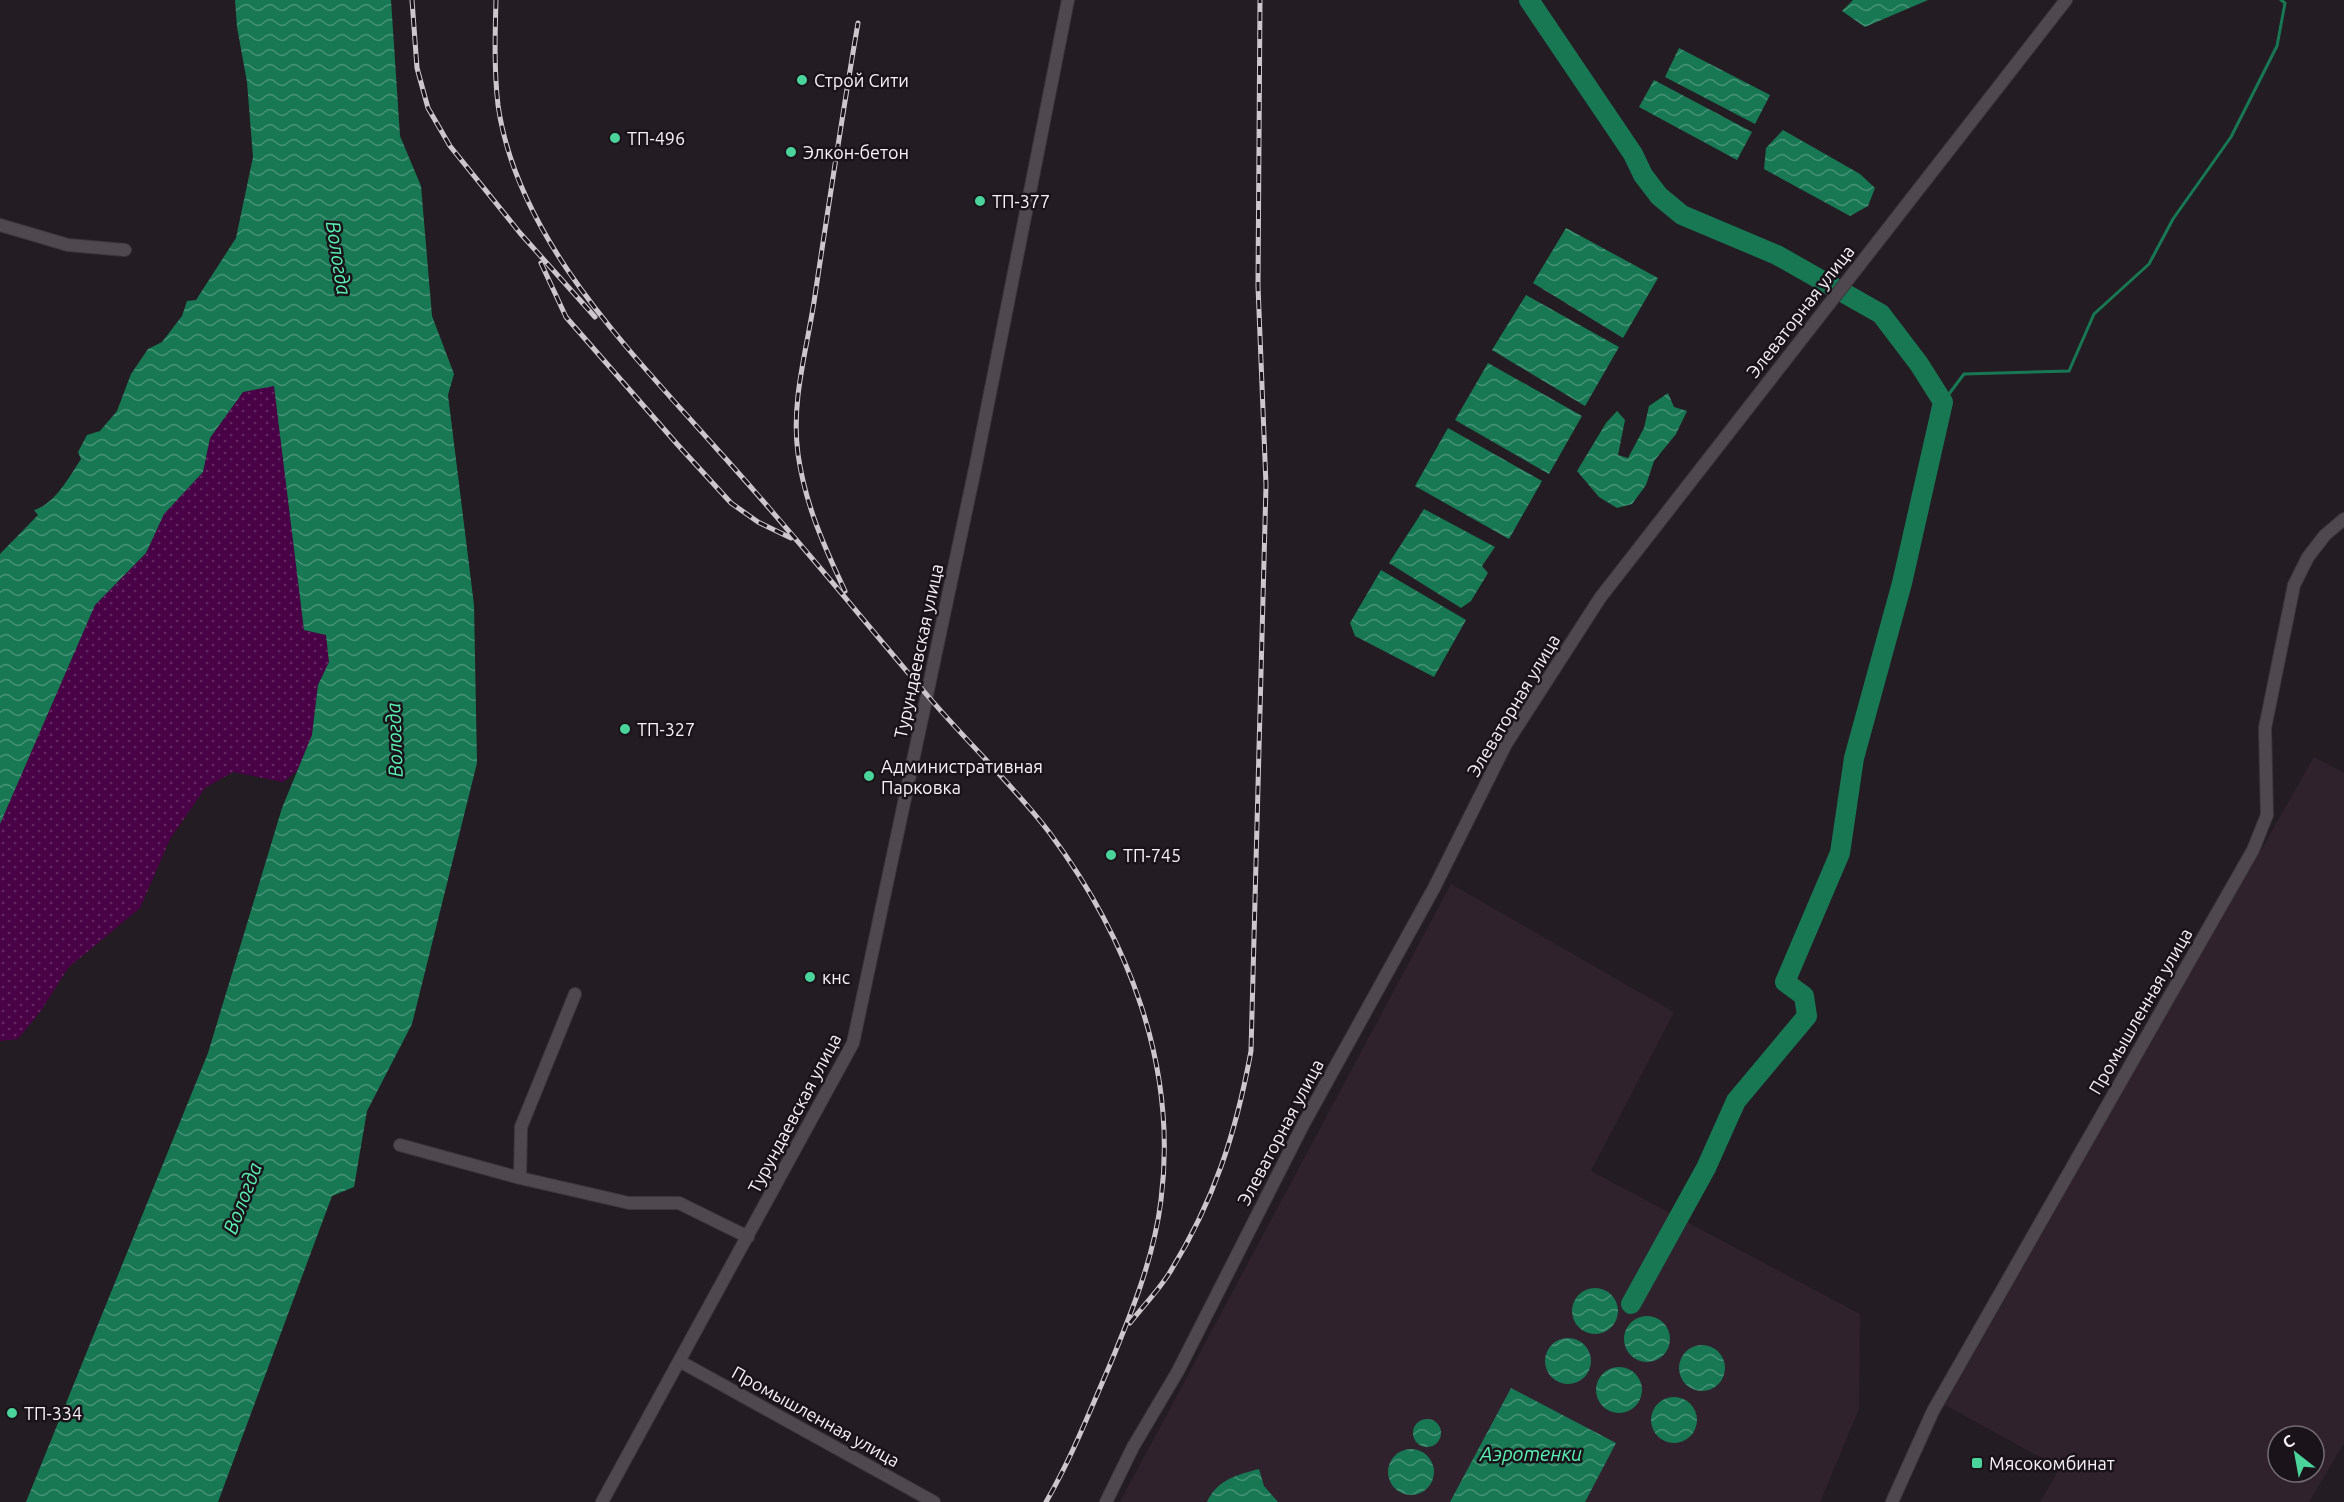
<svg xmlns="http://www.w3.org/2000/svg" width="2344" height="1502" font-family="Ubuntu,sans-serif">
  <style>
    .built { fill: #2f222d; fill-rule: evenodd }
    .grass { fill: url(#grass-dots) }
    .water { fill: url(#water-waves) }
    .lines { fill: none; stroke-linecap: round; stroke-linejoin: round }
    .stream { stroke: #187854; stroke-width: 3 }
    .river { stroke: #187854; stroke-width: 20 }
    .minor-casing { stroke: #3c363b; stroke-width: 14 }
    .minor { stroke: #50484f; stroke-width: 12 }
    .rail-casing { stroke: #cdc7cc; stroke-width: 5 }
    .rail { stroke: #1b131a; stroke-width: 3; stroke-dasharray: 9; stroke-linecap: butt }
    .poi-dot { fill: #4ad49c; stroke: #1b131a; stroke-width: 2 }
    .labels { text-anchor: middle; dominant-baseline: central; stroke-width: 5; stroke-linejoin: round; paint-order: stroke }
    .poi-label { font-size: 18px; fill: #f7f2f6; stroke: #1b131a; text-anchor: start }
    .street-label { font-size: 18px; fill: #f7f2f6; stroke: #1b131a }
    .water-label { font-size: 20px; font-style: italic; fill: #58f3b4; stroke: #1b131a }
  </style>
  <defs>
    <pattern id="grass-dots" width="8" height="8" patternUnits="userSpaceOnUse" patternTransform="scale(1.5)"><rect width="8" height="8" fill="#490246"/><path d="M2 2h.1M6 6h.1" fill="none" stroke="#642761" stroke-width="1.8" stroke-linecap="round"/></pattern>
    <pattern id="water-waves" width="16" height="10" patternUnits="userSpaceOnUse" patternTransform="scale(1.5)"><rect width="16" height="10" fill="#187854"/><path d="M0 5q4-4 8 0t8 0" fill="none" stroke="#469276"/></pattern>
  </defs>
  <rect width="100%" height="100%" fill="#241c23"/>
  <path class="built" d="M2314,757l30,16v670l-35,59h-269l20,-34 -115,-63zM2278,1436h36v36h-36z
    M1451,884l223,128 -83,159 269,143 -1,95 -39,93h-700z"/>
  <path class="grass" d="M274,385l30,245 22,5 3,27 -11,23 -6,50 -15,36 -14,11 -50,-10 -28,16 -35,51 -30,69 -72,60 -28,44 -22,27 -18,2v-217l95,-219 51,-52 18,-39 39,-42 7,-34 33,-46z"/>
  <path class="water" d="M235,0h156l9,136 21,50 11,130 22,58 -6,21 26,210 3,158 -65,261 -45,87 -13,76 -22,9 -114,306h-192l182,-449 74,-245 30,-73 6,-50 11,-23 -3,-27 -22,-5 -30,-244 -31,6 -33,46 -7,34 -39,42 -18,39 -51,52 -95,219v-270l38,-39 -4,-5c20,-5 36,-34 47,-51l-3,-7 9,-17 13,-4 17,-20 14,-37 17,-25 14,-7 20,-26 5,-15 9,-1 40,-62 17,-81 -6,-75 -10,-55z
    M1853,0h75l-63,27 -23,-16z
    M1679,48l91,47 -15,29 -90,-47z
    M1654,80l98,52 -15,28 -98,-53z
    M1783,130l77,44 15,14 -7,18 -18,10 -86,-47 2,-21z
    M1566,228l92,50 -35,60 -90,-55z
    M1526,295l93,52 -34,59 -93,-56z
    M1488,363l94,53 -33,58 -94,-54z
    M1668,393l6,14 13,4 -11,23 -22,27 -8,24 -14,19 -15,4 -18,-11 -22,-26 29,-48 11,-12 8,9 -7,35 10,3 16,-30 5,-22z
    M1448,428l94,53 -33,58 -94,-53z
    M1424,509l71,38 -13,19 6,7 -17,28 -10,7 -72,-45z
    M1381,570l85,50 -32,57 -79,-41 -5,-13z
    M1572 1311a23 23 0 1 1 46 0a23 23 0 1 1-46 0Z
    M1624 1339a23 23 0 1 1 46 0a23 23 0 1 1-46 0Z
    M1545 1361a23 23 0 1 1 46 0a23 23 0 1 1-46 0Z
    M1679 1368a23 23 0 1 1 46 0a23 23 0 1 1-46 0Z
    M1596 1390a23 23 0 1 1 46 0a23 23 0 1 1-46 0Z
    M1511,1388l105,55 -31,59h-135z
    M1651 1420a23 23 0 1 1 46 0a23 23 0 1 1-46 0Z
    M1413 1433a14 14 0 1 1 28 0a14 14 0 1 1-28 0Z
    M1388 1472a23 23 0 1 1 46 0a23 23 0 1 1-46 0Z
    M1259,1469l5,17 14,16h-71c10,-22 29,-27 52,-33z"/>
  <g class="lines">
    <path class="stream" d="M1943,402l21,-28 105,-3 25,-57 55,-50 24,-45 58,-82 46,-91 8,-43 -4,-3"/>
    <path class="river" d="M1529,0l104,154 10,21 16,21 23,19 95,40 104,59 38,50 24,38 -41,181 -48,175 -14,95 -55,129 19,14 3,20 -71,85 -30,67 -75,136"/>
    <g class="minor-casing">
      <path id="minor" d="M0,225l68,20 57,5
        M400,1145l120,33 109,25h50l69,34
        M520,1178l1,-51 54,-133
        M681,1362l253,140
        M602,1502l251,-459 123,-579 92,-464
        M1106,1502l27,-55 45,-76 125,-246 131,-237 72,-144 94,-146 466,-598
        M1892,1502l41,-91 320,-561 14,-35 -2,-87 29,-143 14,-28 17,-22 19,-16"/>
    </g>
    <use href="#minor" class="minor"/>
    <g class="rail-casing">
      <path id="rail" d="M412,0l5,68 11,40 22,38 70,87 75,84
        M496,0c-1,34 -2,71 2,105 19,134 132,246 218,343 73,80 141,165 211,247 39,46 85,89 122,137 79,106 129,234 112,368 -7,58 -30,114 -52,167 -20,46 -38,92 -63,135
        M541,263l25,54 111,127 54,59 27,19 33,16
        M845,591c-21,-45 -40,-87 -47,-137 -7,-52 8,-101 16,-152 14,-93 28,-186 44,-279
        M1130,1323c13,-17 29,-33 40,-51 44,-71 66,-139 81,-221l15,-566 -8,-199 2,-286"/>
    </g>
    <use href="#rail" class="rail"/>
  </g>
  <g class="poi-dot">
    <circle cx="802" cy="80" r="6"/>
    <circle cx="615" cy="138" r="6"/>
    <circle cx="791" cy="152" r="6"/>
    <circle cx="980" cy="201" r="6"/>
    <circle cx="625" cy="729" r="6"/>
    <circle cx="869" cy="776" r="6"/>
    <circle cx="1111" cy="855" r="6"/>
    <circle cx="810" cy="977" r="6"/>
    <circle cx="12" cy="1413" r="6"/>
    <rect x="1971" y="1457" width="12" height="12" rx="3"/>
  </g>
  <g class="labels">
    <g class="poi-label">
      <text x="814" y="80">Строй Сити</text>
      <text x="627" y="138">ТП-496</text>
      <text x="803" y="152">Элкон-бетон</text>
      <text x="992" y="201">ТП-377</text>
      <text x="637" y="729">ТП-327</text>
      <text x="881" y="766">Административная<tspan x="881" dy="21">Парковка</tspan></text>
      <text x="1123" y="855">ТП-745</text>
      <text x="822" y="977">кнс</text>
      <text x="24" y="1413">ТП-334</text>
      <text x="1989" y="1463">Мясокомбинат</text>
    </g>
    <g class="street-label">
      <text transform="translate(1800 311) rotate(-52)">Элеваторная улица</text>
      <text transform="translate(918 651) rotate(-78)">Турундаевская улица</text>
      <text transform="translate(1513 705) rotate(-59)">Элеваторная улица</text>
      <text transform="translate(2140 1011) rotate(-60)">Промышленная улица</text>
      <text transform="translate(794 1113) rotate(-62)">Турундаевская улица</text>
      <text transform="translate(1280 1132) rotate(-62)">Элеваторная улица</text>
      <text transform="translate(816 1416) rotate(29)">Промышленная улица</text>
    </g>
    <g class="water-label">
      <text transform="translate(339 258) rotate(81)">Вологда</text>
      <text transform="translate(394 740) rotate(-92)">Вологда</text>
      <text transform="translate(242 1198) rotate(-69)">Вологда</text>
      <text x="1531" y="1453">Аэротенки</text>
    </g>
  </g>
  <g transform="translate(2296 1454) rotate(329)"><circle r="28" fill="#1b131a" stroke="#736c72" stroke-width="1.5"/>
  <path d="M0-4.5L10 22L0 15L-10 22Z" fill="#4ad49c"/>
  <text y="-9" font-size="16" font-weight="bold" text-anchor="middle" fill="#f7f2f6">С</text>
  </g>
</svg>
